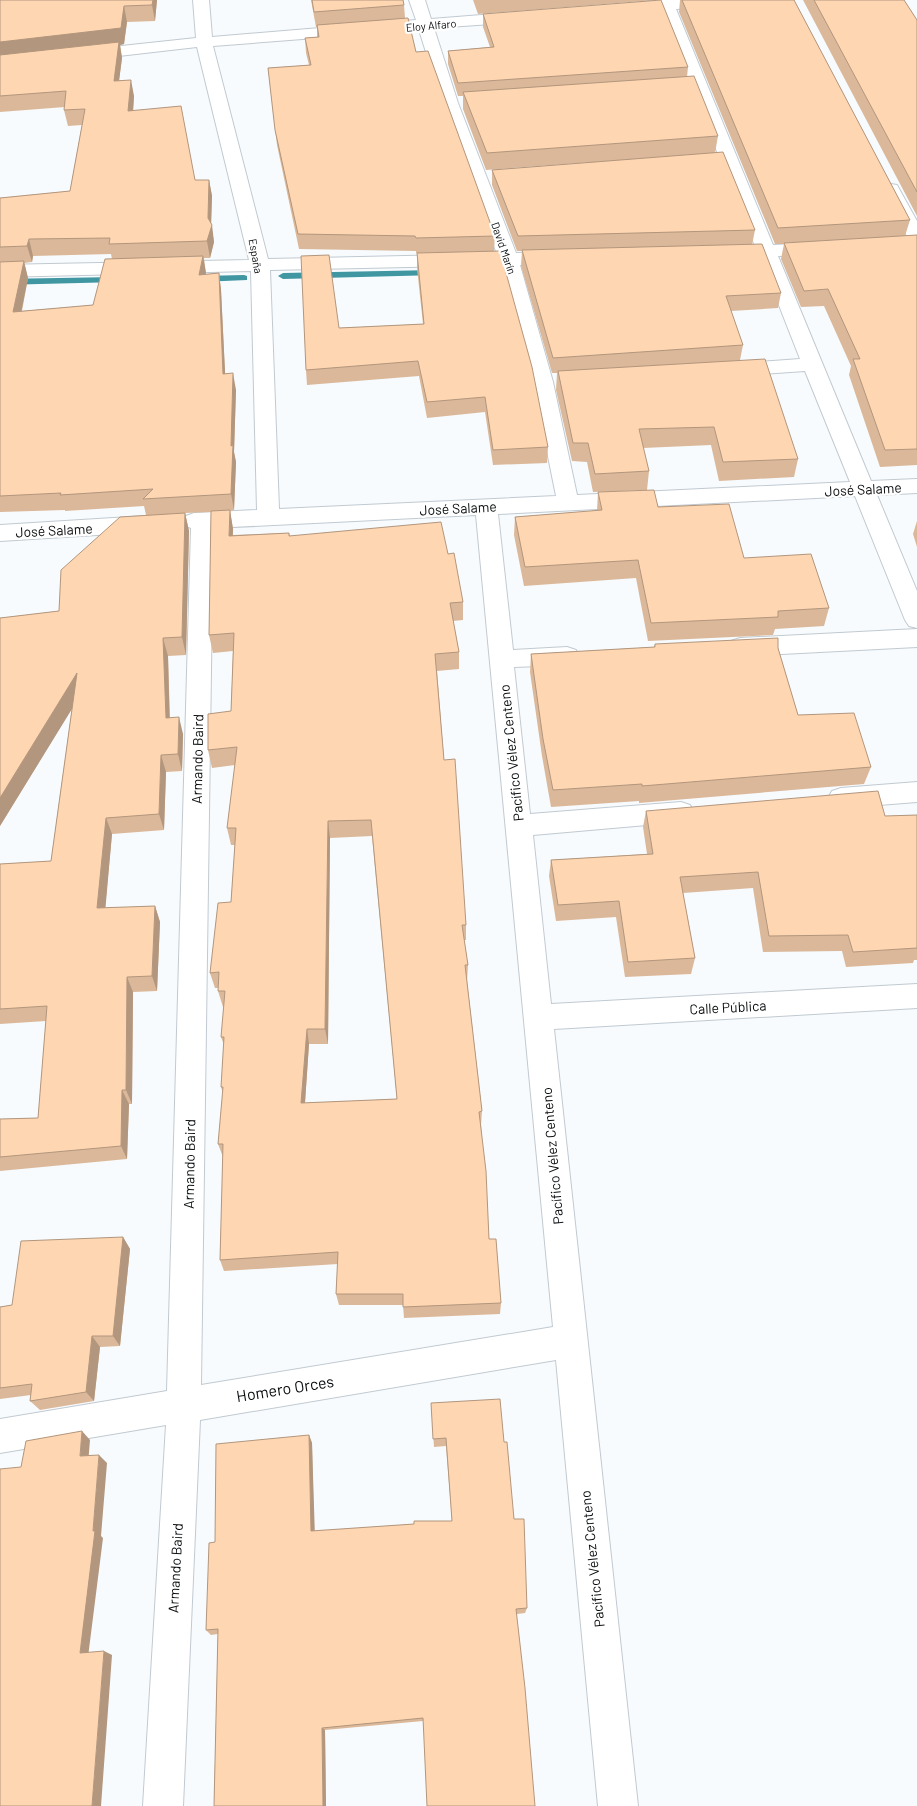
<svg xmlns="http://www.w3.org/2000/svg" width="917" height="1806" font-family="Barlow,sans-serif">
  <style>
    .lines { fill: none; stroke-linecap: round; stroke-linejoin: round }
    .stream { fill: #4097a2; fill-rule: evenodd }
    .street-casing { stroke: #c1cad1; stroke-width: 2 }
    .street { fill: #fff; fill-rule: evenodd }
    .wall { fill: #dbb899; fill-rule: evenodd }
    .shaded-wall { fill: #b2967d }
    .building { fill: #ffd6b2; stroke: #b2967d; fill-rule: evenodd }
    .labels { text-anchor: middle; dominant-baseline: central; stroke-width: 4.5; stroke-linejoin: round; paint-order: stroke }
    .far-street-label { font-size: 11px; fill: #090c0e; stroke: #fff }
    .street-label { font-size: 14px; fill: #090c0e; stroke: #fff }
    .near-street-label { font-size: 16px; fill: #090c0e; stroke: #fff }
  </style>
  <rect width="100%" height="100%" fill="#f7fbfe"/>
  <g class="lines">
    <path class="stream" d="M435,270l3,1v4l-155,4 -5,-3 5,-3z
      M244,275l3,1v4l-46,2 -5,-3 5,-3z
      M117,277l3,1v4l-120,3v-6z"/>
    <g class="street-casing">
      <path id="street" d="M193,0h16l3,37 204,-17 -7,-20h16l6,19 88,-7 6,2 2,3 -2,3 -6,2 -85,6 24,75 58,150 42,-1 7,2 2,4 -2,4 -45,3 33,117 24,113 273,-13 -45,-111 -73,5 -7,-2 -3,-4 3,-4 7,-2 68,-5 -40,-102 -31,2 -7,-2 -2,-4 2,-4 33,-3 -95,-236 -34,3 -5,-2 -3,-3 3,-3 35,-5h95l-3,3 -5,2 -67,4 97,236 48,-2 7,2 2,4 -2,4 -7,2 -43,1 93,225 46,-2v14l-40,2 40,96v37l-8,-2 -4,-6 -50,-124 -357,18 15,136 54,-3 9,3 3,6 -3,6 -9,3 -53,2 16,147 151,-12 9,3 4,7 -4,7 -9,3 -148,13 18,169 366,-20v24l-363,21 84,777h-40l-42,-446 -356,60 -17,386h-40l23,-381 -166,28v-34l167,-28 24,-863 -5,-2 -3,-5 3,-5 8,-3 63,-3 -6,-239 -251,6v-12l249,-5 -52,-213 -113,13 -6,-2 -2,-3 2,-3 6,-2 112,-12zM419,30l23,73 55,151 -229,5 -55,-213zM501,265l32,117 23,114 -277,13 -9,-239zM476,515l77,812 -352,58 12,-857z
        M891,184l6,1 20,36v23l-7,-2 -2,-4 -26,-49 3,-4z
        M146,516l8,3 3,5 -3,5 -8,3 -146,9v-16z
        M917,629v18l-177,9 -9,-3 -3,-6 3,-6 9,-3z
        M917,782v20l-76,6 -9,-3 -4,-7 4,-7 9,-3z"/>
    </g>
    <use href="#street" class="street"/>
  </g>
  <path class="wall" d="M0,0h157l-2,21 -28,1 -3,22 -4,1 2,13 -3,22 15,16 -1,15 62,69h14l3,16 -1,28 3,18 -4,16h-6l2,16 13,-1 2,17 4,84 11,16 -2,62 2,10 -2,48 -4,1 3,18v6l56,-2 1,3 158,18 15,48v18l-10,1 6,31v17l-22,2 7,89 22,165v15h-2l4,25 -1,16 15,130 -1,14 8,114 12,64 -1,11 -96,4 -1,-13h-64l-3,-11 2,-30 -114,7 -4,-11 3,-103 -5,-13 5,-51 -2,-6 3,-42 -3,-8 3,-30h-1l-5,-16 1,-3h-4l-5,-15 21,-71 4,-57h-4l-4,-17 8,-63 -23,3 -4,-18 23,-39 2,-60 -20,2 -4,-18 2,-123 -26,1 4,18 -3,124 -18,1 2,62 13,16 -1,37 -16,1 -2,58 -52,4 -7,74 50,-2 5,16 -3,69 -24,1 -1,112h-3l-2,55 -127,12v-52l38,-1 8,-97 -46,3v-160l51,-3 21,-153 -72,118v-208l59,-7 87,-96 -2,-9 -79,5v-1l-65,2v-314l70,-7 12,-66 -14,1 -4,-16 1,-3 -65,5zM111,254l1,5 -19,46 -71,6 6,-33 -4,-15 8,-1 1,-6zM372,836l25,263 -92,4 4,-59h19l2,-206z
    M311,0h92l1,5 1,13 11,34 79,184 -1,15 54,196 -1,16 -54,2 -8,-53 -58,6 -8,-42 -112,9 -1,-15 33,-42 84,-4 -6,-56v-15h-1v-2l-117,-2 -22,-104 -9,-77 41,-3 -3,-12 -1,-15 12,-1v-10h-1z
    M473,0h182l-177,14z
    M680,0h114l116,220 -5,16 12,-1v230l-37,2 -31,-92 2,-9 -27,-60 -23,1 -20,-48 3,-15h-9l-96,-232z
    M803,0h101l13,20v196z
    M483,14l205,53 -1,10 31,59 -3,17 40,77 -3,15 29,48 -3,15 -47,3 12,34 -3,15 58,99 -4,18 -75,4 -8,-36 -68,3 6,23 -2,19 -54,2 -6,-30 -15,-1 -16,-71 1,-17h-5l-31,-107 1,-15h-5l-25,-66v-15l101,-8 -107,8 -23,-61v-13h-5l-10,-32v-13l42,-4 -7,-20z
    M598,492l60,15 171,101 -5,18 -49,3 -2,6 -125,6 -12,-63 -112,8 -10,-51 1,-18 82,-6z
    M917,521v26l-4,-13z
    M655,644l123,4 20,67 73,52 -7,17 -225,19v-2l-88,6 -9,-51 -12,-84 1,-18 123,-7z
    M646,811l239,5 32,-1v145h-3l-1,3 -67,4 -4,-16 -79,1 -10,-64 -70,5 12,65 -4,16 -66,3 -9,-60 -60,4 -7,-45 2,-16 96,-6 -4,-27z
    M123,1237l7,12 -10,97 -20,1 -6,54 -54,9 -10,-9 1,-6 -31,4v-92l12,-2z
    M431,1403l73,39 10,77 13,89 -2,5 -8,1 -94,107 -98,9 1,76h-112l4,-172 -7,1 -5,-5 9,-88 94,-107 3,8 2,88 100,-7 38,-3 -6,-75 -12,1z"/>
  <path class="shaded-wall" d="M153,0h4l-2,21 -3,-16z
    M124,6l3,16 -3,22 -4,1 2,13 -5,39 -117,-39v-16z
    M131,80l3,16 -2,31 -4,-16z
    M209,180l3,16 -1,31 1,-2 2,17 -4,16 -3,-17z
    M29,239l4,17 -1,6 -5,-16z
    M203,256l3,17 -4,18 -3,-16z
    M24,261l4,17 -10,50 -5,-16z
    M219,273l2,17 5,101 -3,-17z
    M233,373l3,17 -2,62 2,10 -2,48 -3,-16v-48z
    M230,510l3,19 -1,25 -3,-18z
    M185,513l4,18 -3,124 -4,-18z
    M163,638l5,18 2,80 -4,-18z
    M77,673l6,18 -83,135v-28z
    M179,717l4,17 -1,37 -4,-17z
    M161,755l5,17 -2,58 -5,-16z
    M106,818l6,16 -8,90 -7,-16z
    M328,821l2,17 -2,206 -3,-15z
    M155,906l5,16 -3,69 -5,-15z
    M127,977l6,15 -1,112 -6,-14z
    M307,1029l2,15 -5,73 -3,-14z
    M122,1090l7,14 -2,55 -6,-13z
    M123,1237l7,12 -10,97 -7,-10z
    M92,1336l8,11 -6,54 -8,-9z
    M82,1431l8,9 -2,24 -8,-8z
    M309,1435l3,8 3,95 -4,-7z
    M99,1455l8,8 -6,73 2,2 -15,119 -8,-4 13,-122z
    M104,1651l8,4 -11,151h-9z
    M322,1728l3,2 1,76h-3z"/>
  <path class="building" d="M0,0h153l-1,5 -28,1 -3,22 -121,14z
    M312,0h91l1,5 -90,7z
    M661,0l27,67 -230,16 -10,-32 46,-4 -11,-33z
    M682,0h112l116,220 -132,8z
    M814,0h90l13,20v172z
    M408,18l8,34 12,-1 67,185 -79,2 -1,-2 -117,-2 -23,-104 -7,-62 43,-3 -6,-27 14,-1 -2,-12z
    M119,42l-5,39 17,-1 -3,31 53,-5 14,74h14l-1,38 4,7 -5,16 -98,3 1,-6 -81,1 -2,7 -27,1v-49l70,-7 15,-82 -21,1 2,-19 -66,5v-41z
    M694,76l24,60 -231,17 -24,-61z
    M723,152l32,78 -237,6 -26,-66z
    M917,235v214l-32,1 -32,-91h7l-32,-70 -24,2 -20,-48z
    M762,244l19,49 -55,3 17,49 -190,13 -31,-108z
    M500,251l32,116 16,80 -55,3 -8,-53 -58,5 -9,-41 -112,9 -5,-114 28,-1 10,73 85,-4 -7,-71z
    M203,256l-4,19 20,-2 4,101 10,-1 -2,73 2,-1 -2,49 -88,5 10,-10 -93,6 1,-2 -61,3v-234l24,-1 -11,51 80,-7 12,-46z
    M765,359l33,100 -75,3 -9,-35 -75,2 10,42 -54,3 -7,-31h-15l-15,-72z
    M654,490l4,17 71,-3 15,54 67,-4 18,54 -51,3v6l-127,6 -13,-63 -113,7 -10,-50 87,-7 -4,-18z
    M230,510l-1,26 60,-3v3l152,-14 7,32 6,-1 9,49 -13,1 9,49 -24,2 9,106 11,-1 11,166h-4l6,40h-3l17,146 -3,1 7,59 3,68h7l5,64 -98,4v-13h-67l2,-42 -118,8 3,-116h-5l5,-57h-2l3,-50h-3l4,-46h-7l1,-19 -9,1 8,-70 13,-1 5,-74h-9l10,-81 -29,3v-36l23,-3 3,-78 -25,2 2,-124zM371,820l26,279 -96,4 6,-74h18l3,-208z
    M185,513l-3,124 -19,1 3,80 13,-1 -1,37 -17,1 -2,59 -53,4 -9,90 58,-2 -3,70 -25,1 -1,113h-4l-1,56 -121,11v-38l38,-1 9,-112 -47,3v-145l51,-3 26,-188 -77,125v-180l59,-7 2,-41 59,-53z
    M778,638v10l20,67 56,-2 17,54 -229,19v-2l-89,6 -10,-51 -12,-85 124,-7v-3z
    M878,791l7,25 32,-1v133l-64,4 -5,-17 -79,1 -11,-64 -78,5 15,81 -67,4 -9,-61 -61,4 -7,-45 102,-6 -7,-43z
    M123,1237l-10,99h-21l-6,56 -56,9 2,-17 -32,4v-81l12,-2 9,-64z
    M500,1399l4,43h3l7,77h10l3,89 -11,1 9,79 10,118h-108l-4,-88 -101,10 1,78h-109l4,-177 -12,1 3,-87 6,-1 1,-98 93,-9 2,96 103,-7v-3h38l-6,-83 -13,1 -2,-36z
    M82,1431l-2,25 19,-1 -6,76h2l-15,122 24,-2 -12,155h-92v-337l21,-2 5,-26z"/>
  <g class="labels">
    <g class="far-street-label">
      <text transform="translate(431 25) rotate(-5)">Eloy Alfaro</text>
      <text transform="translate(504 248) rotate(71)">David Marín</text>
      <text transform="translate(256 256) rotate(80)">España</text>
    </g>
    <g class="street-label">
      <text transform="translate(863 489) rotate(-3)">José Salame</text>
      <text transform="translate(458 508) rotate(-3)">José Salame</text>
      <text transform="translate(54 530) rotate(-3)">José Salame</text>
      <text transform="translate(511 753) rotate(-96)">Pacífico Vélez Centeno</text>
      <text transform="translate(197 759) rotate(-89)">Armando Baird</text>
      <text transform="translate(728 1007) rotate(-3)">Calle Pública</text>
      <text transform="translate(552 1156) rotate(-95)">Pacífico Vélez Centeno</text>
      <text transform="translate(189 1164) rotate(-89)">Armando Baird</text>
      <text transform="translate(592 1559) rotate(-96)">Pacífico Vélez Centeno</text>
      <text transform="translate(175 1568) rotate(-87)">Armando Baird</text>
    </g>
    <g class="near-street-label">
      <text transform="translate(285 1388) rotate(-9)">Homero Orces</text>
    </g>
  </g>
</svg>
